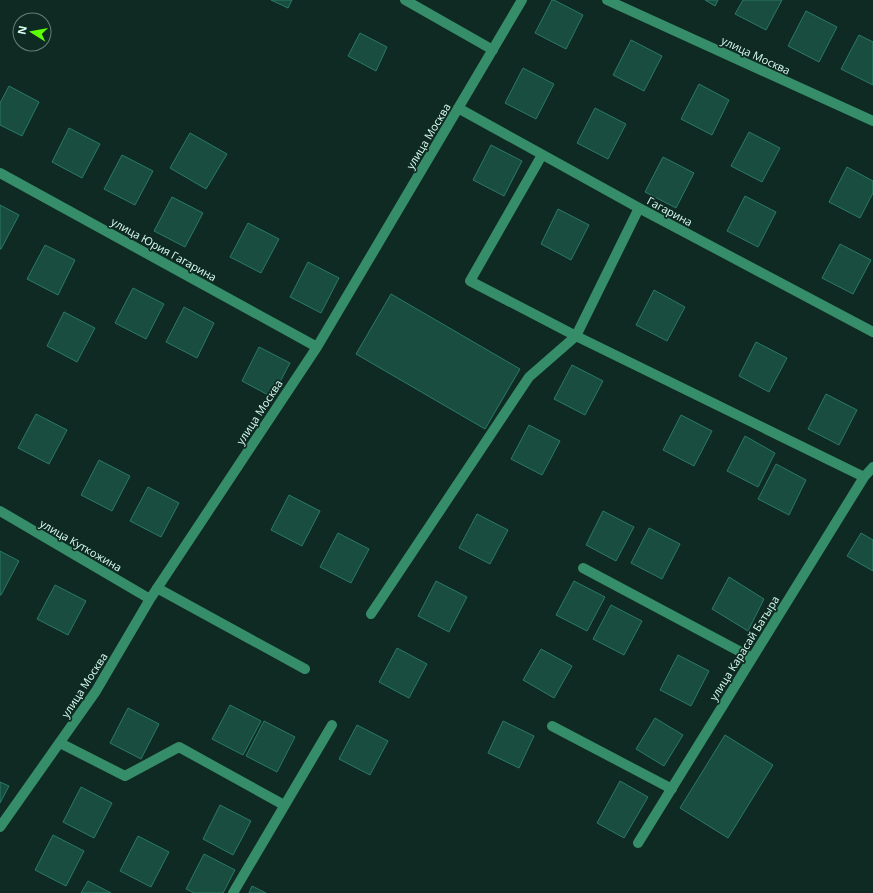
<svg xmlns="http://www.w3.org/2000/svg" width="873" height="893" font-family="'Open Sans',sans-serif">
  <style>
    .building { fill: #194d40; stroke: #2a7a66 }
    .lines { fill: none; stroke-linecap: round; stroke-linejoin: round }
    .minor { stroke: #368d69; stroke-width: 10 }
    .labels { text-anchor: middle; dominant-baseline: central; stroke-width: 3.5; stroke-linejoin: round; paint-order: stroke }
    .street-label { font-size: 11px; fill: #d8fff2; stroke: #0f2a22 }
  </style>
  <rect width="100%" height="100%" fill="#0f2a22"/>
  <path class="building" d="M271,0h21l-4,8z
    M552,0h2l29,15 -17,34 -31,-16z
    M705,0h13l-3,6z
    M743,0h39l-16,30 -31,-16z
    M806,11l31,16 -18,35 -31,-16z
    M360,33l27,14 -11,24 -28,-15z
    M859,35l14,7v43l-32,-16z
    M631,40l31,16 -18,35 -31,-16z
    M523,68l31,16 -18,35 -31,-16z
    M699,84l30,16 -17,35 -31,-16z
    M9,86l30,16 -17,34 -22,-11v-22z
    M595,108l31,16 -18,35 -31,-16z
    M69,128l31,16 -18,34 -30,-16z
    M749,132l31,16 -18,34 -31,-16z
    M190,133l37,21 -21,35 -36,-21z
    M491,145l31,16 -18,35 -31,-16z
    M122,155l31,16 -18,34 -31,-16z
    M663,157l31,16 -18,35 -31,-16z
    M847,167l26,14v12l-13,25 -31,-16z
    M745,196l31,16 -18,35 -31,-16z
    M172,197l31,16 -18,34 -31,-16z
    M0,205l19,10 -18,34h-1z
    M558,209l31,16 -18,35 -30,-16z
    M248,223l31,16 -18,34 -31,-16z
    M840,244l31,16 -18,34 -31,-16z
    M45,245l30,15 -17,35 -31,-16z
    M308,262l31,16 -18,35 -31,-16z
    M133,288l31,16 -18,35 -31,-16z
    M654,290l31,17 -18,34 -31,-16z
    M391,294l129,75 -35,60 -129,-75z
    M184,307l30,16 -17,35 -31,-16z
    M64,312l31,16 -18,34 -30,-16z
    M756,342l31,16 -18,34 -30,-16z
    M259,347l31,16 -18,34 -30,-16z
    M572,365l31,16 -18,34 -31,-16z
    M826,394l31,16 -18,35 -31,-16z
    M36,414l31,16 -18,34 -31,-16z
    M681,415l31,16 -18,35 -31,-16z
    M529,425l31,16 -18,34 -31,-16z
    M745,436l30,17 -17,34 -31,-16z
    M99,460l31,16 -18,35 -31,-16z
    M776,464l30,16 -17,35 -31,-16z
    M148,487l31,16 -18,34 -31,-16z
    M289,495l31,16 -18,35 -31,-16z
    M603,511l31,16 -18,34 -30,-16z
    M477,514l31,16 -18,34 -31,-16z
    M649,528l31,16 -18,35 -31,-16z
    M338,533l31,16 -18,34 -31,-16z
    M861,533l12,7v31l-26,-15z
    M0,551l19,10 -18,34h-1z
    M729,577l35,22 -16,32 -36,-22z
    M436,581l31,16 -18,35 -31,-16z
    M574,581l31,16 -18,34 -31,-16z
    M55,585l31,16 -18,34 -31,-16z
    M611,605l31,16 -18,34 -31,-16z
    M397,648l30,16 -18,34 -30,-16z
    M541,649l31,17 -18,32 -31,-18z
    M678,655l31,16 -18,35 -31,-16z
    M230,705l31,16 -18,34 -31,-16z
    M128,708l31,16 -18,35 -31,-16z
    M655,718l28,17 -19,31 -28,-17z
    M264,721l31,16 -18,35 -31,-16z
    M503,721l31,15 -15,32 -31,-15z
    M357,725l31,16 -18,34 -31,-16z
    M725,735l48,30 -45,73 -48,-30z
    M620,781l28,16 -24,41 -27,-15z
    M0,782l9,4 -9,17z
    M81,787l31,16 -18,35 -31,-16z
    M220,805l31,16 -18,34 -30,-16z
    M53,835l31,16 -18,35 -31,-16z
    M138,836l31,16 -18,35 -31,-16z
    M204,854l31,16 -12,23h-29l-8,-4z
    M88,881l23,12h-30z
    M252,886l14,7h-17z"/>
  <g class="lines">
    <path class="minor" d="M405,0l88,50
      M607,0l266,121
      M458,108l181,100 234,124
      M542,155l-72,126 106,55 288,141
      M0,173l317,174
      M0,511l150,88
      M583,568l169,90
      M157,588l148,81
      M371,614l158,-237 47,-41 63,-128
      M552,726l120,63
      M60,743l65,33 54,-29 105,58
      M0,827l96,-136 54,-92 167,-252 205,-347
      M638,843l226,-366 9,-10
      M233,893l99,-168"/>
  </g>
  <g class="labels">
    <g class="street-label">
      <text transform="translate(756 55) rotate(25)">улица Москва</text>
      <text transform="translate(428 136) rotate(-59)">улица Москва</text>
      <text transform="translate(670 211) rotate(28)">Гагарина</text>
      <text transform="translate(164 249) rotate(29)">улица Юрия Гагарина</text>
      <text transform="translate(259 412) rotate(-57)">улица Москва</text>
      <text transform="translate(81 545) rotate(30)">улица Куткожина</text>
      <text transform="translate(744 648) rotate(-58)">улица Карасай Батыра</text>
      <text transform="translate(84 685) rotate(-57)">улица Москва</text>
    </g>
  </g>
  <g transform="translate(32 32) rotate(281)"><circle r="19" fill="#0f2a22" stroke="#5f7f75"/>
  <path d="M0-3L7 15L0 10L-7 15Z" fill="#5dff04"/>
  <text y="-6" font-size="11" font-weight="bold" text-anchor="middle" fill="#d8fff2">N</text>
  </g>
</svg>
